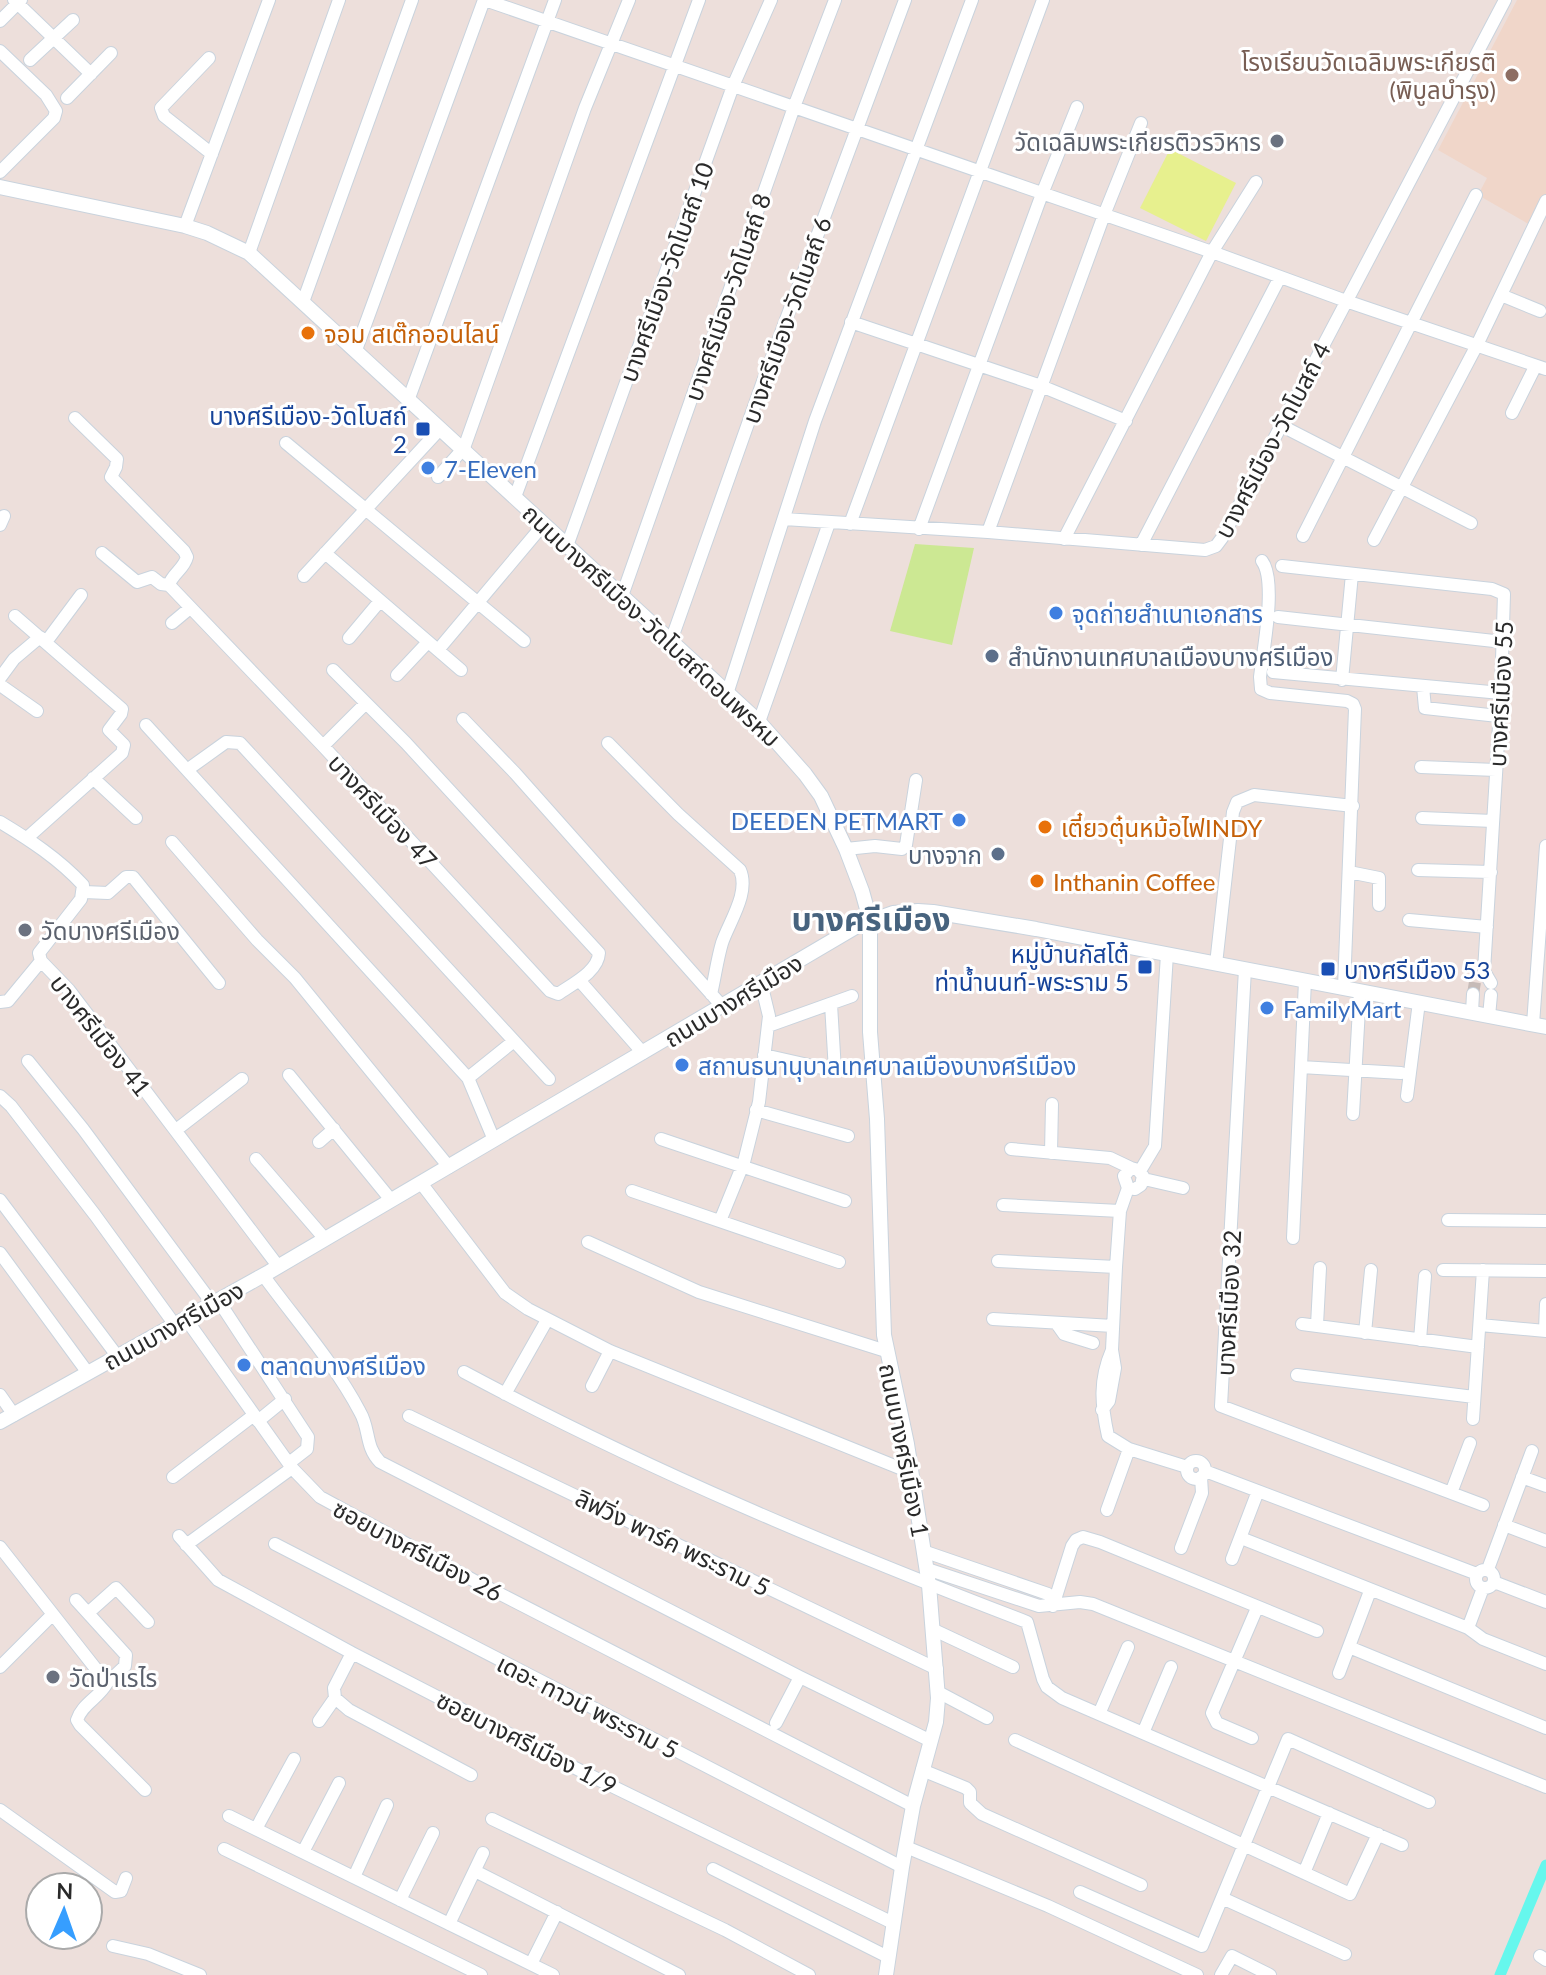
<svg xmlns="http://www.w3.org/2000/svg" width="1546" height="1975" font-family="Lato,'Noto Sans Thai',sans-serif">
  <style>
    .education { fill: #f0d6c9 }
    .green { fill: #cce893 }
    .pitch { fill: #e7f08e }
    .lines { fill: none; stroke-linecap: round; stroke-linejoin: round }
    .canal { stroke: #66f7ed; stroke-width: 11 }
    .minor-tunnel { stroke: #c6bbb8; stroke-width: 12; stroke-dasharray: 12 6; stroke-linecap: butt }
    .minor-casing { stroke: #c9d3dd; stroke-width: 14 }
    .tertiary-casing { stroke: #c9d3dd; stroke-width: 16 }
    .minor { stroke: #fff; stroke-width: 12 }
    .tertiary { stroke: #fff; stroke-width: 14 }
    .education-dot { fill: #8d6e63; stroke: #fff; stroke-width: 3 }
    .worship-dot { fill: #6b7280; stroke: #fff; stroke-width: 3 }
    .food-dot { fill: #e8710a; stroke: #fff; stroke-width: 3 }
    .transit-dot { fill: #1a4fb4; stroke: #fff; stroke-width: 3 }
    .shop-dot { fill: #3f7fe0; stroke: #fff; stroke-width: 3 }
    .service-dot { fill: #5c6f8a; stroke: #fff; stroke-width: 3 }
    .labels { text-anchor: middle; dominant-baseline: central; stroke-width: 6; stroke-linejoin: round; paint-order: stroke }
    .education-label { font-size: 24px; fill: #785e54; stroke: #fff; text-anchor: end }
    .worship-label { font-size: 24px; fill: #5b616d; stroke: #fff; text-anchor: start }
    .street-label { font-size: 24px; fill: #2a2a2a; stroke: #fff }
    .food-label { font-size: 24px; fill: #c56008; stroke: #fff; text-anchor: start }
    .transit-label { font-size: 24px; fill: #164399; stroke: #fff; text-anchor: end }
    .shop-label { font-size: 24px; fill: #366cbe; stroke: #fff; text-anchor: start }
    .service-label { font-size: 24px; fill: #4e5e75; stroke: #fff; text-anchor: start }
    .district-label { font-size: 32px; font-weight: bold; fill: #47637e; stroke: #fff }
  </style>
  <rect width="100%" height="100%" fill="#eddfdb"/>
  <path class="education" d="M1517,0h29v198l-14,28 -54,-31 9,-17 -49,-28z"/>
  <path class="green" d="M915,544l59,4 -22,97 -62,-14z"/>
  <path class="pitch" d="M1170,149l66,34 -30,58 -66,-33z"/>
  <g class="lines">
    <path class="canal" d="M1500,1975l46,-110"/>
    <path class="minor-tunnel" d="M1473,994l2,-12"/>
    <g class="minor-casing">
      <path id="minor" d="M14,0l77,74
        M485,0l727,252 134,49 200,68
        M0,21l21,-21
        M0,51l46,44 10,16 -2,7 -54,54
        M209,58l-48,50 3,8 48,38
        M30,60l43,-40
        M67,98l44,-45
        M185,226l84,-226
        M249,253l90,-253
        M1501,295l39,16
        M303,302l109,-302
        M851,322l190,64 85,35
        M356,350l128,-350
        M409,398l146,-398
        M1512,413l23,-46
        M75,418l42,41 -1,8 -5,10 73,74 3,6c-3,12 -15,17 -18,28l154,161 227,245 8,3c14,-10 40,-22 41,-41l-193,-210 -73,-73
        M1280,425l191,98
        M286,443l238,198
        M438,477l26,-29 121,-340 44,-108
        M515,497l184,-497
        M784,519l204,13 217,18 11,-4 6,-8 283,-538
        M850,524l193,-524
        M0,525l4,-9
        M919,529l123,-335 35,-87
        M988,532l116,-317 37,-92
        M1303,536l173,-341
        M1064,539l148,-287 44,-70
        M1374,540l103,-195 69,-144
        M1141,545l139,-268
        M567,546l166,-460 38,-86
        M102,553l35,29 15,-5 9,7 8,1
        M325,553l136,117
        M1262,561c15,20 1,90 -2,116l1,12 9,4 77,8 6,3 2,5 -11,278
        M1282,566l210,23 12,5 -3,99 -17,278 7,12
        M304,576l136,-147
        M622,596l172,-489 41,-107
        M15,616l107,93 -1,5 -12,16 15,15 -2,8 -95,85
        M1278,617l225,25
        M172,623l18,-15
        M349,638l31,-37
        M671,641l91,-257 143,-384
        M46,642l35,-47
        M438,650l105,-125
        M1273,672l228,21
        M397,675l31,-33
        M0,678l14,-19 26,-22
        M1342,680l10,-106
        M0,685l37,26
        M1423,687l2,21 73,8
        M727,694l88,-273 157,-421
        M463,719l52,54 207,233
        M759,722l70,-199
        M146,725l322,353 26,62
        M608,743l70,71 62,56c10,23 -11,52 -18,73 -5,17 -7,34 -11,51
        M323,746l42,-42
        M1421,767l75,3
        M187,770l39,-28 14,1 309,336
        M93,778l43,40
        M1422,818l71,3
        M0,822c30,18 59,37 83,63l-2,14 -42,54 2,8 28,29 209,276
        M172,842l85,98 38,38 154,189
        M846,849l29,-3 27,3 4,-4 10,-65
        M1418,870l73,2
        M1349,872l30,6v27
        M84,892l24,1 18,-16h7l86,106
        M1409,920l78,7
        M1216,964l17,-152 4,-10 17,-7 99,11
        M1245,969l-24,437 262,99
        M579,980l64,73
        M0,1002l8,-1 33,-40
        M1472,1012l1,-18
        M1489,1016l2,-21
        M1533,1024l13,-178
        M768,1026l84,-30
        M764,1055l71,16 -4,-67
        M28,1061l55,68 129,174
        M1301,1067l100,6
        M289,1075l102,125
        M468,1078l46,-37
        M0,1096l11,10 84,109 80,110
        M1407,1096l12,-94
        M756,1110l92,26
        M1353,1114l7,-123
        M176,1130l66,-51
        M661,1139l184,62
        M319,1142l15,-13
        M1011,1149l99,9 21,10
        M1051,1153l1,-49
        M256,1159l69,80
        M1140,1171l15,-25 12,-192
        M1144,1179l39,9
        M421,1183l84,110 23,16 82,42 302,122
        M632,1191l207,71
        M0,1200l118,157
        M1003,1205l117,6
        M1448,1220l98,1
        M720,1221l24,-59 15,-60 10,-86 -8,-33
        M1293,1238l12,-257
        M588,1242l111,50 187,59
        M0,1253l88,120
        M998,1261l118,6
        M1443,1270l103,1
        M263,1275c32,44 72,89 97,137 10,17 5,35 20,50l420,215 131,64
        M218,1300l90,137 -1,12 -18,14
        M186,1319l106,149 28,29 153,83 440,226
        M993,1319l120,7
        M1057,1324l7,10 29,9
        M1302,1324l176,23
        M1317,1325l3,-57
        M1480,1325l66,6
        M1545,1331l1,-27
        M1365,1333l6,-63
        M1420,1340l5,-64
        M1112,1350c-13,30 -11,54 -4,86l21,13 58,18
        M464,1372c183,98 370,176 563,250l16,57 4,8 15,11 340,147
        M1297,1375l177,22
        M592,1386l18,-35
        M505,1394l42,-74
        M0,1395l14,20
        M1102,1410l7,-9 6,-33 -3,-18 4,-83 4,-56 8,-23 -4,-12 7,-8 7,2 5,6 -2,9 -6,4 -7,-1
        M409,1416l528,253
        M1473,1419l10,-149
        M258,1421l27,-22
        M1187 1470a9 9 0 1 1 18 0a9 9 0 1 1-18 0Z
        M1205,1471l272,103
        M173,1477l81,-62
        M1522,1477l24,9
        M1451,1493l19,-50
        M1107,1510l22,-61
        M1504,1525l42,16
        M179,1536l39,44 134,73 233,120 308,150
        M1241,1538l227,90 15,11 63,25
        M275,1544l627,323
        M186,1545l106,-77
        M0,1547l107,136c-8,15 -25,21 -30,37l3,5 65,65
        M1181,1548l21,-55 -1,-16
        M923,1551l125,43
        M1232,1559l26,-68
        M927,1569l112,37 41,-4 13,2 453,183
        M1488,1569l44,-118
        M1476 1579a9 9 0 1 1 18 0a9 9 0 1 1-18 0Z
        M1494,1582l52,20
        M76,1600l50,55 -1,11 -18,17
        M1053,1606l19,-60 4,-6 7,-3 17,5 217,89
        M88,1613l28,-25 32,34
        M1468,1628l15,-40
        M934,1630l79,37
        M1349,1647l197,81
        M352,1653l-18,35 1,10 14,12 122,65
        M0,1667l52,-52
        M1339,1673l31,-82
        M938,1692l49,26
        M1099,1714l29,-67
        M319,1721l16,-23
        M776,1723l24,-46
        M1143,1733l28,-66
        M1252,1738l-35,-15 -5,-10 45,-105
        M1015,1740l335,154 28,-60
        M922,1770l44,18 4,4v11l12,11 159,71
        M0,1810l115,82 6,-1 5,-13
        M229,1816l324,159
        M492,1819l233,111 84,45
        M256,1829l38,-70
        M906,1847l142,59 149,69
        M224,1849l257,126
        M303,1852l36,-69
        M713,1869l175,88
        M475,1871l204,104
        M1304,1873l25,-60
        M354,1877l33,-72
        M1080,1892l122,54 86,-207 141,63
        M1222,1898l123,56
        M400,1900l33,-67
        M449,1924l34,-71
        M113,1946l35,8 52,21
        M1540,1956l6,4
        M531,1964l26,-52
        M1221,1975l11,-19 38,19"/>
    </g>
    <g class="tertiary-casing">
      <path id="tertiary" d="M0,187l185,39 22,7 42,20 510,469 46,52 16,22 25,53 16,42 8,29v112l7,87 7,216 23,109 22,141 9,113 -2,24 -23,84 -11,61 -16,108
        M0,1422l269,-150 590,-347 34,-12 25,-2 15,1 103,17 510,98"/>
    </g>
    <use href="#minor" class="minor"/>
    <use href="#tertiary" class="tertiary"/>
  </g>
  <circle class="education-dot" cx="1512" cy="75" r="8"/>
  <g class="worship-dot">
    <circle cx="1277" cy="141" r="8"/>
    <circle cx="25" cy="930" r="8"/>
    <circle cx="53" cy="1677" r="8"/>
  </g>
  <g class="food-dot">
    <circle cx="308" cy="333" r="8"/>
    <circle cx="1045" cy="827" r="8"/>
    <circle cx="1037" cy="881" r="8"/>
  </g>
  <g class="transit-dot">
    <rect x="415" y="421" width="16" height="16" rx="4"/>
    <rect x="1137" y="959" width="16" height="16" rx="4"/>
    <rect x="1320" y="961" width="16" height="16" rx="4"/>
  </g>
  <g class="shop-dot">
    <circle cx="428" cy="468" r="8"/>
    <circle cx="1056" cy="613" r="8"/>
    <circle cx="959" cy="820" r="8"/>
    <circle cx="1267" cy="1008" r="8"/>
    <circle cx="682" cy="1065" r="8"/>
    <circle cx="244" cy="1365" r="8"/>
  </g>
  <g class="service-dot">
    <circle cx="992" cy="656" r="8"/>
    <circle cx="998" cy="854" r="8"/>
  </g>
  <g class="labels">
    <g class="education-label">
      <text x="1496" y="61">โรงเรียนวัดเฉลิมพระเกียรติ<tspan x="1496" dy="28">(พิบูลบำรุง)</tspan></text>
    </g>
    <g class="worship-label">
      <text x="1261" y="141" text-anchor="end">วัดเฉลิมพระเกียรติวรวิหาร</text>
      <text x="41" y="930">วัดบางศรีเมือง</text>
      <text x="69" y="1677">วัดป่าเรไร</text>
    </g>
    <g class="street-label">
      <text transform="translate(666 272) rotate(-70)">บางศรีเมือง-วัดโบสถ์ 10</text>
      <text transform="translate(727 297) rotate(-71)">บางศรีเมือง-วัดโบสถ์ 8</text>
      <text transform="translate(786 320) rotate(-70)">บางศรีเมือง-วัดโบสถ์ 6</text>
      <text transform="translate(1272 440) rotate(-62)">บางศรีเมือง-วัดโบสถ์ 4</text>
      <text transform="translate(652 625) rotate(43)">ถนนบางศรีเมือง-วัดโบสถ์ดอนพรหม</text>
      <text transform="translate(1500 694) rotate(-87)">บางศรีเมือง 55</text>
      <text transform="translate(383 811) rotate(47)">บางศรีเมือง 47</text>
      <text transform="translate(733 1000) rotate(-31)">ถนนบางศรีเมือง</text>
      <text transform="translate(101 1035) rotate(52)">บางศรีเมือง 41</text>
      <text transform="translate(1228 1303) rotate(-87)">บางศรีเมือง 32</text>
      <text transform="translate(173 1325) rotate(-29)">ถนนบางศรีเมือง</text>
      <text transform="translate(905 1450) rotate(79)">ถนนบางศรีเมือง 1</text>
      <text transform="translate(673 1542) rotate(26)">ลิฟวิ่ง พาร์ค พระราม 5</text>
      <text transform="translate(418 1550) rotate(28)">ซอยบางศรีเมือง 26</text>
      <text transform="translate(588 1706) rotate(27)">เดอะ ทาวน์ พระราม 5</text>
      <text transform="translate(527 1742) rotate(27)">ซอยบางศรีเมือง 1/9</text>
    </g>
    <g class="food-label">
      <text x="324" y="333">จอม สเต๊กออนไลน์</text>
      <text x="1061" y="827">เตี๋ยวตุ๋นหม้อไฟINDY</text>
      <text x="1053" y="881">Inthanin Coffee</text>
    </g>
    <g class="transit-label">
      <text x="407" y="415">บางศรีเมือง-วัดโบสถ์<tspan x="407" dy="28">2</tspan></text>
      <text x="1129" y="953">หมู่บ้านกัสโต้<tspan x="1129" dy="28">ท่าน้ำนนท์-พระราม 5</tspan></text>
      <text x="1344" y="969" text-anchor="start">บางศรีเมือง 53</text>
    </g>
    <g class="shop-label">
      <text x="444" y="468">7-Eleven</text>
      <text x="1072" y="613">จุดถ่ายสำเนาเอกสาร</text>
      <text x="943" y="820" text-anchor="end">DEEDEN PETMART</text>
      <text x="1283" y="1008">FamilyMart</text>
      <text x="698" y="1065">สถานธนานุบาลเทศบาลเมืองบางศรีเมือง</text>
      <text x="260" y="1365">ตลาดบางศรีเมือง</text>
    </g>
    <g class="service-label">
      <text x="1008" y="656">สำนักงานเทศบาลเมืองบางศรีเมือง</text>
      <text x="982" y="854" text-anchor="end">บางจาก</text>
    </g>
    <g class="district-label">
      <text x="871" y="918">บางศรีเมือง</text>
    </g>
  </g>
  <g transform="translate(64 1911) rotate(2)"><circle r="38" fill="#ffffff" stroke="#aaaaaa" stroke-width="2"/>
  <path d="M0-6L14 30L0 20L-14 30Z" fill="#369eff"/>
  <text y="-12" font-size="22" font-weight="bold" text-anchor="middle" fill="#2a2a2a">N</text>
  </g>
</svg>
